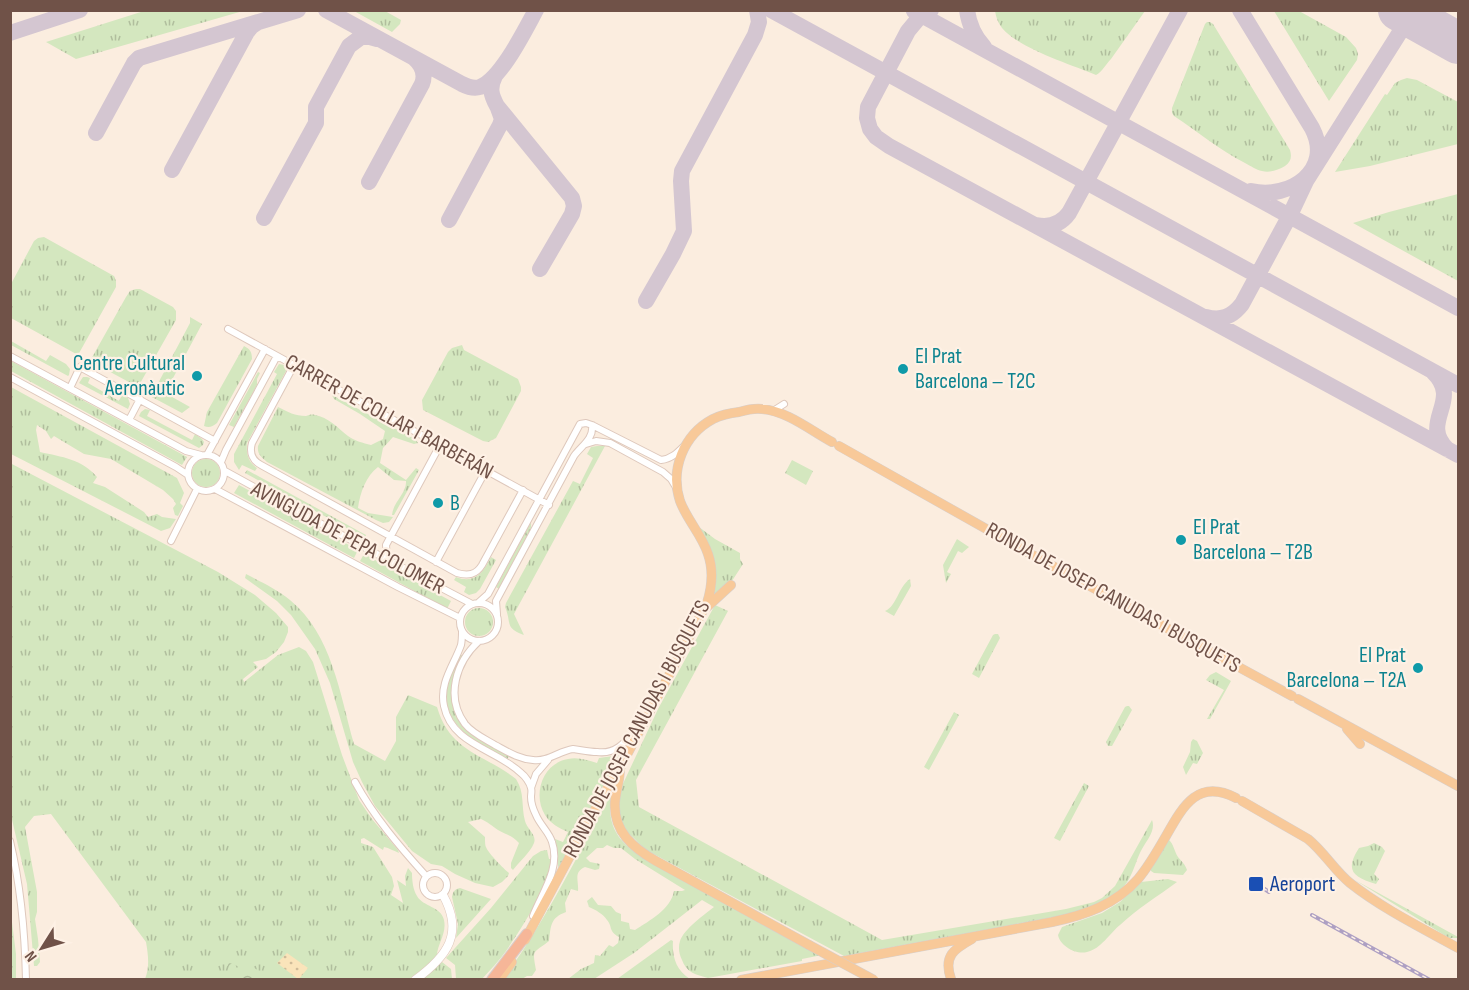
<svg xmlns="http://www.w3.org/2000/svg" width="1469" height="990" font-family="'Sofia Sans Condensed',sans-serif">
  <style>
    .grass { fill: url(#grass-tufts) }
    .forest { fill: url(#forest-crowns) }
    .sand { fill: url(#sand-dots) }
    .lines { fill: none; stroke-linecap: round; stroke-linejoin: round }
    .taxiway { stroke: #d4c6d1; stroke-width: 16 }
    .runway { stroke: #d4c6d1; stroke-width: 42 }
    .minor-casing { stroke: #dec8bc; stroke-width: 8 }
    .tertiary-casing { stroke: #dec8bc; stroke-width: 9 }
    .primary-casing { stroke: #d7cfcc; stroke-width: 10 }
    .trunk-casing { stroke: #d7cfcc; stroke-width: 12 }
    .minor { stroke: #fff; stroke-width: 6 }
    .tertiary { stroke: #fff; stroke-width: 8 }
    .primary { stroke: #f8c999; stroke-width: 9 }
    .trunk { stroke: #f6b698; stroke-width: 10 }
    .rail-casing { stroke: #aea0c3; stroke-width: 4 }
    .rail { stroke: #fef1e5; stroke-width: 1.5; stroke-dasharray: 4.5; stroke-linecap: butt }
    .primary-bridge-casing { stroke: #d7cfcc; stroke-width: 10; stroke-linecap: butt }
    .primary-bridge { stroke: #f8c999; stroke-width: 9 }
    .culture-dot { fill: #0f9aa8; stroke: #fef1e5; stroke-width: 2 }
    .transit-dot { fill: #1a4fb4; stroke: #fef1e5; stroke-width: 2 }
    .labels { text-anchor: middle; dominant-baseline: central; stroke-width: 4.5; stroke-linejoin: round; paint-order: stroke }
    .culture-label { font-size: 22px; fill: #0d838f; stroke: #fef1e5; text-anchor: start }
    .street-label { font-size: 22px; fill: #705248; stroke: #fef1e5 }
    .transit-label { font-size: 22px; fill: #164399; stroke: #fef1e5; text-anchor: start }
  </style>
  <defs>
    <pattern id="grass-tufts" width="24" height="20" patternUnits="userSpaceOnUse" patternTransform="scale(1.5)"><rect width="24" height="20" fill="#d4e7bf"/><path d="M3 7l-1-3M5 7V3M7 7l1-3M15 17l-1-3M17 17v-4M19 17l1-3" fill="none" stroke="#b0be9d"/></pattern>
    <pattern id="forest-crowns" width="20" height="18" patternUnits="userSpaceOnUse" patternTransform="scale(1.5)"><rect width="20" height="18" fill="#d4e7bf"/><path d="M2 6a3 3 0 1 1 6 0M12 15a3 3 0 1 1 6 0" fill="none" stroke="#b0be9d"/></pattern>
    <pattern id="sand-dots" width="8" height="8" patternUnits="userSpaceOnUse" patternTransform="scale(1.5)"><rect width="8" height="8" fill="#fae4ba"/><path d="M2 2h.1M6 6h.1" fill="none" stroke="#cfbb99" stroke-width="1.8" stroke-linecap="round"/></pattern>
  </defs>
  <rect width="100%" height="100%" fill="#fbeddf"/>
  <path class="grass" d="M144,11h99l-167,48 -30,-17z
    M354,11h31l16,9 -1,4 -8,8z
    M995,11v-1l150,1 -34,48c-5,5 -9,13 -15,16 -26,-11 -76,-26 -94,-47 -4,-5 -6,-11 -7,-17z
    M1274,11h25l47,26 10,11 2,6 -1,6 -28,41z
    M1207,22h3l3,2 77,126c2,7 1,12 -5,16 -7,4 -15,7 -23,5 -6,-1 -11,-5 -17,-8 -25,-13 -47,-31 -71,-47l-2,-3v-5l33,-84z
    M1407,78l10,2 41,22v42l-88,22 -35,6 50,-78 2,1 8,-12 6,-3z
    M1458,194v87l-105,-58 36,-11z
    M44,237l70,39 2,5v6l-38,68 -67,-37v-34l23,-43 4,-3z
    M136,289h4l33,18 3,4v9l-38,67 -48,-26 36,-64 4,-6z
    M190,317l12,7 -37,69 25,14 -8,6 -32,-17 -1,-3 4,-1 2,-3 35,-66z
    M11,341l35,20 4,-6 16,9 4,5 -1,6 -1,1 -57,-31z
    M462,345l2,5 54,29 3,8v4l-25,47 -8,4 -5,-1 -60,-31 -1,-10 26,-48 4,-4z
    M244,346c6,3 8,6 8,13l-35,64c-5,4 -8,5 -13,3l3,-14z
    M11,361l176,96 -5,8 -171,-94z
    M279,364l5,1 2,6 -39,72c-1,10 1,19 10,25l-2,3 -13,-6 -3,5 -5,-8v-8l43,-80 -3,-2z
    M258,372l2,1 -3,6v6l-23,42 -5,-2z
    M83,377h4l3,1 -2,5 31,18 3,-6 6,3 2,6 -2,5 -49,-26z
    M11,387l166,91 7,15 -4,10 3,3 -5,10 -3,-1 -2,-7 3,-4 -3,-5 -10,-9 -52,-31 -27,-5 -30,-18 -3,3 -5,-8 -9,-6 -1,5 4,22c22,5 42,7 57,25l-4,6 12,4 39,25 4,5 9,-3 5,3 14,2 -6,9 -9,3 -150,-77z
    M332,395l83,44 3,4 -4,1 -21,-7 -10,11 -3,15 26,17 10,-12 3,2 -25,45h-2c1,-13 15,-22 14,-34l-12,-1 -16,-13c-12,9 -18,26 -20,41l10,5 25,4 -4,5 -6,1 -7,-3 -109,-58c-6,-5 -10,-8 -9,-16l20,-39c10,5 17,9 28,9 3,-1 6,-2 9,-1 13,2 23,13 33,21 7,5 15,7 23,9l12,-6 2,-8 -25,-17 -26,-15z
    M145,409l5,1 -3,6 45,24 3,-6 7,5 2,3 -1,3 -4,3 -60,-32 2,-4z
    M597,446h8l-91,168 10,21c-20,-7 -12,-12 -19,-28l1,-4 67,-122 7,3 13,-26 -6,-4 4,-7z
    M192 473a14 14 0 1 1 28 0a14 14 0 1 1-28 0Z
    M792,460l21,11 -7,14 -21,-12z
    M10,463l208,109 37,23 21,18 12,14v5l-4,10 -8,10 -10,7 -13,3 5,5 -15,12 1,3 34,-27 21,-8 7,4 7,11 29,93 17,45 13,19 26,31 1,3c-5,-2 -10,-5 -15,-6l-1,3 -19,-12 -3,1v4l12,4 19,30 2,9 -3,9 12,8 -6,-23 9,6 -1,-10 3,-8 4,5c0,7 1,17 5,23 6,11 24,10 27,24 3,14 -7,24 -7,36l-9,9 -19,14h-264c5,-12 3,-25 1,-37l-95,-128 -17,2 -9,11 12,65v20l-2,7 3,20 2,23 -3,4h-3l-7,-82 -17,-73z
    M247,470l119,65 -1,3 -120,-65z
    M239,485l119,65 -4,8 -120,-65z
    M531,522v9l-32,58 -3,-2z
    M699,527l16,12 25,14v6l3,5 -11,17 -16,12h-2c5,-24 -2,-45 -15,-66z
    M957,539l12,8 -7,6 -4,-2 -11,21 4,2 -5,9 -3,-18z
    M364,554l87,47 -4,8 -87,-48z
    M491,557l5,3 -16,29 -4,4 -7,2 -5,-3 2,-5 -12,-7 2,-3c19,7 27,-4 35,-20z
    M246,574c15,8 31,15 44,26 42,34 50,95 64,144l31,17 11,-20v-24l12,-22 29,12c13,45 47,47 79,72 9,14 5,27 9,42 2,8 12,14 9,22 -4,10 -15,19 -21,27l-2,-2v-5l8,-20c-7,-8 -13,-8 -21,-13 -6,-4 -10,-8 -17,-11l-13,3 17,15c0,2 0,9 1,10 2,6 18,22 23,26l-1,3 -6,6 -9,5 -18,-4 -20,-9 -13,-8 -11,-2 -19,-13 -37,-45 -13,-24 -9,-20 -23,-79 -15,-34 -24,-34 -14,-14 -32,-23z
    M910,579l1,7 -17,30 -9,-5c12,-5 13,-24 25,-32z
    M715,605l13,6 -92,169 3,27 243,133 184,-31 28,-7 8,-4 13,-12 37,-66c4,10 -5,20 -10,29 -5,9 -7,18 -11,26 -10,23 -39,32 -61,39l-226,42 -196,-105c-8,-5 -12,-12 -19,-17 -1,-1 -3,-1 -4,-2 -9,-9 -6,-33 -4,-44l37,-79z
    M465 622a14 14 0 1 1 28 0a14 14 0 1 1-28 0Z
    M995,634h3l2,4 -21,40 -7,-4 21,-39z
    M459,654l4,2c-13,24 -18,51 3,73 11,12 29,19 43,27l-2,4c-30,-17 -71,-36 -59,-80 2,-9 7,-17 11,-26z
    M1216,672l15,9 -21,38h-3l17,-29 -18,-10 4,-5z
    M1127,706h2l3,4 -20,36h-4l-2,-4 19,-35z
    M954,712l5,3 -30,55 -5,-3z
    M1193,739l4,2 6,12 -6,11 -4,-1 -7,12 -3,-8 7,-15 1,-10z
    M620,755l-61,113 -1,-2 -1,-15 -2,-12 8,3 5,-10c-9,-4 -17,-8 -23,-17 -13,-21 -2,-52 23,-56 10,-2 19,1 29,4l2,-5z
    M1084,783l5,3 -29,55 -6,-3z
    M611,795c-5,36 11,50 39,67l172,93 -20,4v2l-94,17c-12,-3 -22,-6 -26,-18 -3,-6 -4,-13 -2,-19 4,-12 24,-26 34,-34l-12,-7 -68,53 -40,26h-26l13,-10 13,-6 1,-8 5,1 9,-11 4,2 5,-4 1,-6c-11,-6 -6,-10 -12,-17 -4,-6 -11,-10 -18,-13l-2,-6 5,-4 6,8 13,1 5,6 5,2v7l8,2 1,6 5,1c14,-9 36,-21 39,-39h8l3,-1 -50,-31 -14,-11h-7l-7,-3 -4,3h-6l-11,10 4,4 10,2 -1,5 -4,1 -10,-3c-12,5 -6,14 -7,24l-7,-2 -6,14 1,9c-16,6 -15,14 -17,29 -16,13 -17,7 -13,29l-4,6h-5l-5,3 -20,1c43,-57 74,-123 109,-185z
    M1168,839c6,5 6,12 10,18 4,5 7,7 9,13l-4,5 -29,-2 -3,-2v-2z
    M1374,843l8,4 3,4 -11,23 5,5 -3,5c-24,-7 -31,-14 -17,-36l9,-2z
    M547,850l2,9h2c1,23 -31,72 -45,92 -7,10 -16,19 -24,28h-26l-1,-14 -9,-7 45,-50 42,-52 8,-5z
    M1168,879l9,3c-19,14 -40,27 -57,43 -10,8 -19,24 -33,27 -11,3 -27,-6 -29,-17l4,-8 40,-14 18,-11 21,-20z
    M1355,880l103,57v1h-9z
    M460,888l31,11 -35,39 2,-14 -6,-27c1,-6 3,-8 8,-9z
    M11,914l5,40v25h-5z
    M671,940l2,1c-1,16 3,29 17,38h-73z
    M442,962l9,7 1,10 -30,1z"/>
  <path class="forest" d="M227,962l18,7 9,-1 4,2 2,9 4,-3h4l2,3c-24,1 -26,3 -44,-15z"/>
  <path class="sand" d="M287,953l21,15 -9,11h-1l-21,-16z"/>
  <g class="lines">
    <path class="taxiway" d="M326,10l136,74c6,3 12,5 18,3 21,-8 45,-57 56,-77
      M771,10l687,375
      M931,10l-13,9 -10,12 -40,76 -1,11 3,11 6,8 13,9 569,309
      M967,10c2,15 7,26 17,37
      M1240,10l72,118c22,42 -22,72 -61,63
      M1401,10l57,27
      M914,11l544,297
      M10,33l70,-23
      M495,76c-6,12 -4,19 2,30l75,92 2,8 -2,8 -32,55
      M96,133l38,-70 5,-5 159,-48
      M172,170l75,-138 5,-6 6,-4
      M369,182l53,-98c4,-10 0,-19 -8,-26
      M264,218l52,-95v-16l33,-61 12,-9h9l7,2
      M449,220l51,-95 2,-6 -4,-11
      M1036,225c14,3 25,-1 33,-12l111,-203
      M646,301l27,-47 11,-23 -3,-50 1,-10 73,-136 4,-13 -2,-12
      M1206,317c15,4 26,0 36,-13l48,-89 16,-34 108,-171
      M1433,372c30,29 -14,49 14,77"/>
    <path class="runway" d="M1399,10l59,33"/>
    <g class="minor-casing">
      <path id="minor" d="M228,329l321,176
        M10,356l176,95 15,4
        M294,365l-42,78c-3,10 1,18 9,22l196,108c11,3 19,2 25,-8l41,-75
        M10,377l166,90 12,8
        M70,388l10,-21 135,74
        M773,411l11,-7
        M129,420l11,-21
        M586,444l10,-3 14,2 53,29 8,7 6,10
        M188 473a18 18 0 1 1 36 0a18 18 0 1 1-36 0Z
        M207,455l58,-106
        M221,462l5,-12 51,-94
        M225,471l146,80 101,53
        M215,489l183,98 62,31
        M171,541l26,-52
        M387,560l-1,-15 54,-100
        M436,562l50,-92
        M460 622a19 19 0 1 1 38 0a19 19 0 1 1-38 0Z
        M478,603l10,-9 92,-170 6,-1 6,2 69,35c10,-1 16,-7 23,-14
        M497,614l-1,-13 78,-145c7,-10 20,-17 18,-31
        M462,631c0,4 0,9 -1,14 -7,20 -22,38 -17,61 8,39 52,43 77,67 4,3 9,10 10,15 1,3 0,6 0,9 0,7 2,12 5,18 4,10 13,17 16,27 9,26 -10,51 -19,74
        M479,641c-23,21 -34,56 -14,83 7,9 20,15 30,21 13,7 24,14 38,15 15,2 26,-9 40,-11 8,1 16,3 24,3 20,3 30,-12 42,-26
        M355,782c19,35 45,65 71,94
        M531,788l5,-14 12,-14
        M10,841c11,46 15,92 16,139
        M423 885a12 12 0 1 1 24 0a12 12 0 1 1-24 0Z"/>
    </g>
    <g class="tertiary-casing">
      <path id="tertiary" d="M415,980c33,-24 49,-47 28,-85"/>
    </g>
    <g class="primary-casing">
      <path id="primary" d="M839,446l190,107 263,143
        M707,607l24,-22
        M1298,699l160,87
        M1347,729l13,15
        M620,768c0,12 -4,22 -5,34 -2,29 18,46 41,59l153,84
        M1242,801l66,38c16,13 27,32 42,44 33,26 72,45 108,65
        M525,940l75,-140 21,-34 86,-163c5,-16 7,-32 1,-49 -6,-19 -21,-34 -28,-53 -10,-31 3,-66 33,-82 8,-4 17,-6 26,-7 7,-2 16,-4 23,-3 25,2 48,21 70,33
        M951,979c-8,-23 3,-30 21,-40
        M499,980l13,-18
        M741,980l311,-58c33,-7 63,-17 86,-43 11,-13 20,-29 28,-43 17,-30 32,-58 70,-38"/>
    </g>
    <g class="trunk-casing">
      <path id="trunk" d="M492,980l35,-46"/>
    </g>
    <use href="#minor" class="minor"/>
    <use href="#tertiary" class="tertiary"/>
    <use href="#primary" class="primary"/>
    <use href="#trunk" class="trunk"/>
    <g class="rail-casing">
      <path id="rail" d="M1263,888l6,4
        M1312,915l118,65"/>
    </g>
    <use href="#rail" class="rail"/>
    <g class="primary-bridge-casing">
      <path id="primary-bridge" d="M809,945l65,35"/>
    </g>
    <use href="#primary-bridge" class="primary-bridge"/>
  </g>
  <g class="culture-dot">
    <circle cx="903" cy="369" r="6"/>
    <circle cx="197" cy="376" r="6"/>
    <circle cx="438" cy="503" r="6"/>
    <circle cx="1181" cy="540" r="6"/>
    <circle cx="1418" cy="668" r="6"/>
  </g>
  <rect class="transit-dot" x="1248" y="876" width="16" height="16" rx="3"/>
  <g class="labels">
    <g class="culture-label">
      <text x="915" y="356">El Prat<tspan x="915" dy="25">Barcelona – T2C</tspan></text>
      <text x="185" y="363" text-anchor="end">Centre Cultural<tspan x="185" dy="25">Aeronàutic</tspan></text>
      <text x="450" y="503">B</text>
      <text x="1193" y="527">El Prat<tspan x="1193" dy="25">Barcelona – T2B</tspan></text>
      <text x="1406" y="655" text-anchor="end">El Prat<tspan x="1406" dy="25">Barcelona – T2A</tspan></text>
    </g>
    <g class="street-label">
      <text transform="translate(389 417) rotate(29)">CARRER DE COLLAR I BARBERÁN</text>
      <text transform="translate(348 538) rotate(28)">AVINGUDA DE PEPA COLOMER</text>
      <text transform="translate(1113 598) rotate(29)">RONDA DE JOSEP CANUDAS I BUSQUETS</text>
      <text transform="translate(637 729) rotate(-62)">RONDA DE JOSEP CANUDAS I BUSQUETS</text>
    </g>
    <g class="transit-label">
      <text x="1270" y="884">Aeroport</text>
    </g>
  </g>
  <rect width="1469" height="990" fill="none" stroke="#705248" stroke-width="24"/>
  <g transform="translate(42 948) rotate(233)" stroke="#fef1e5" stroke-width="4.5" paint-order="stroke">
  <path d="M0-4.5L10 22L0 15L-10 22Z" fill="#705248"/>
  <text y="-9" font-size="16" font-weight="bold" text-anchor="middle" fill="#705248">N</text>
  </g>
</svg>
